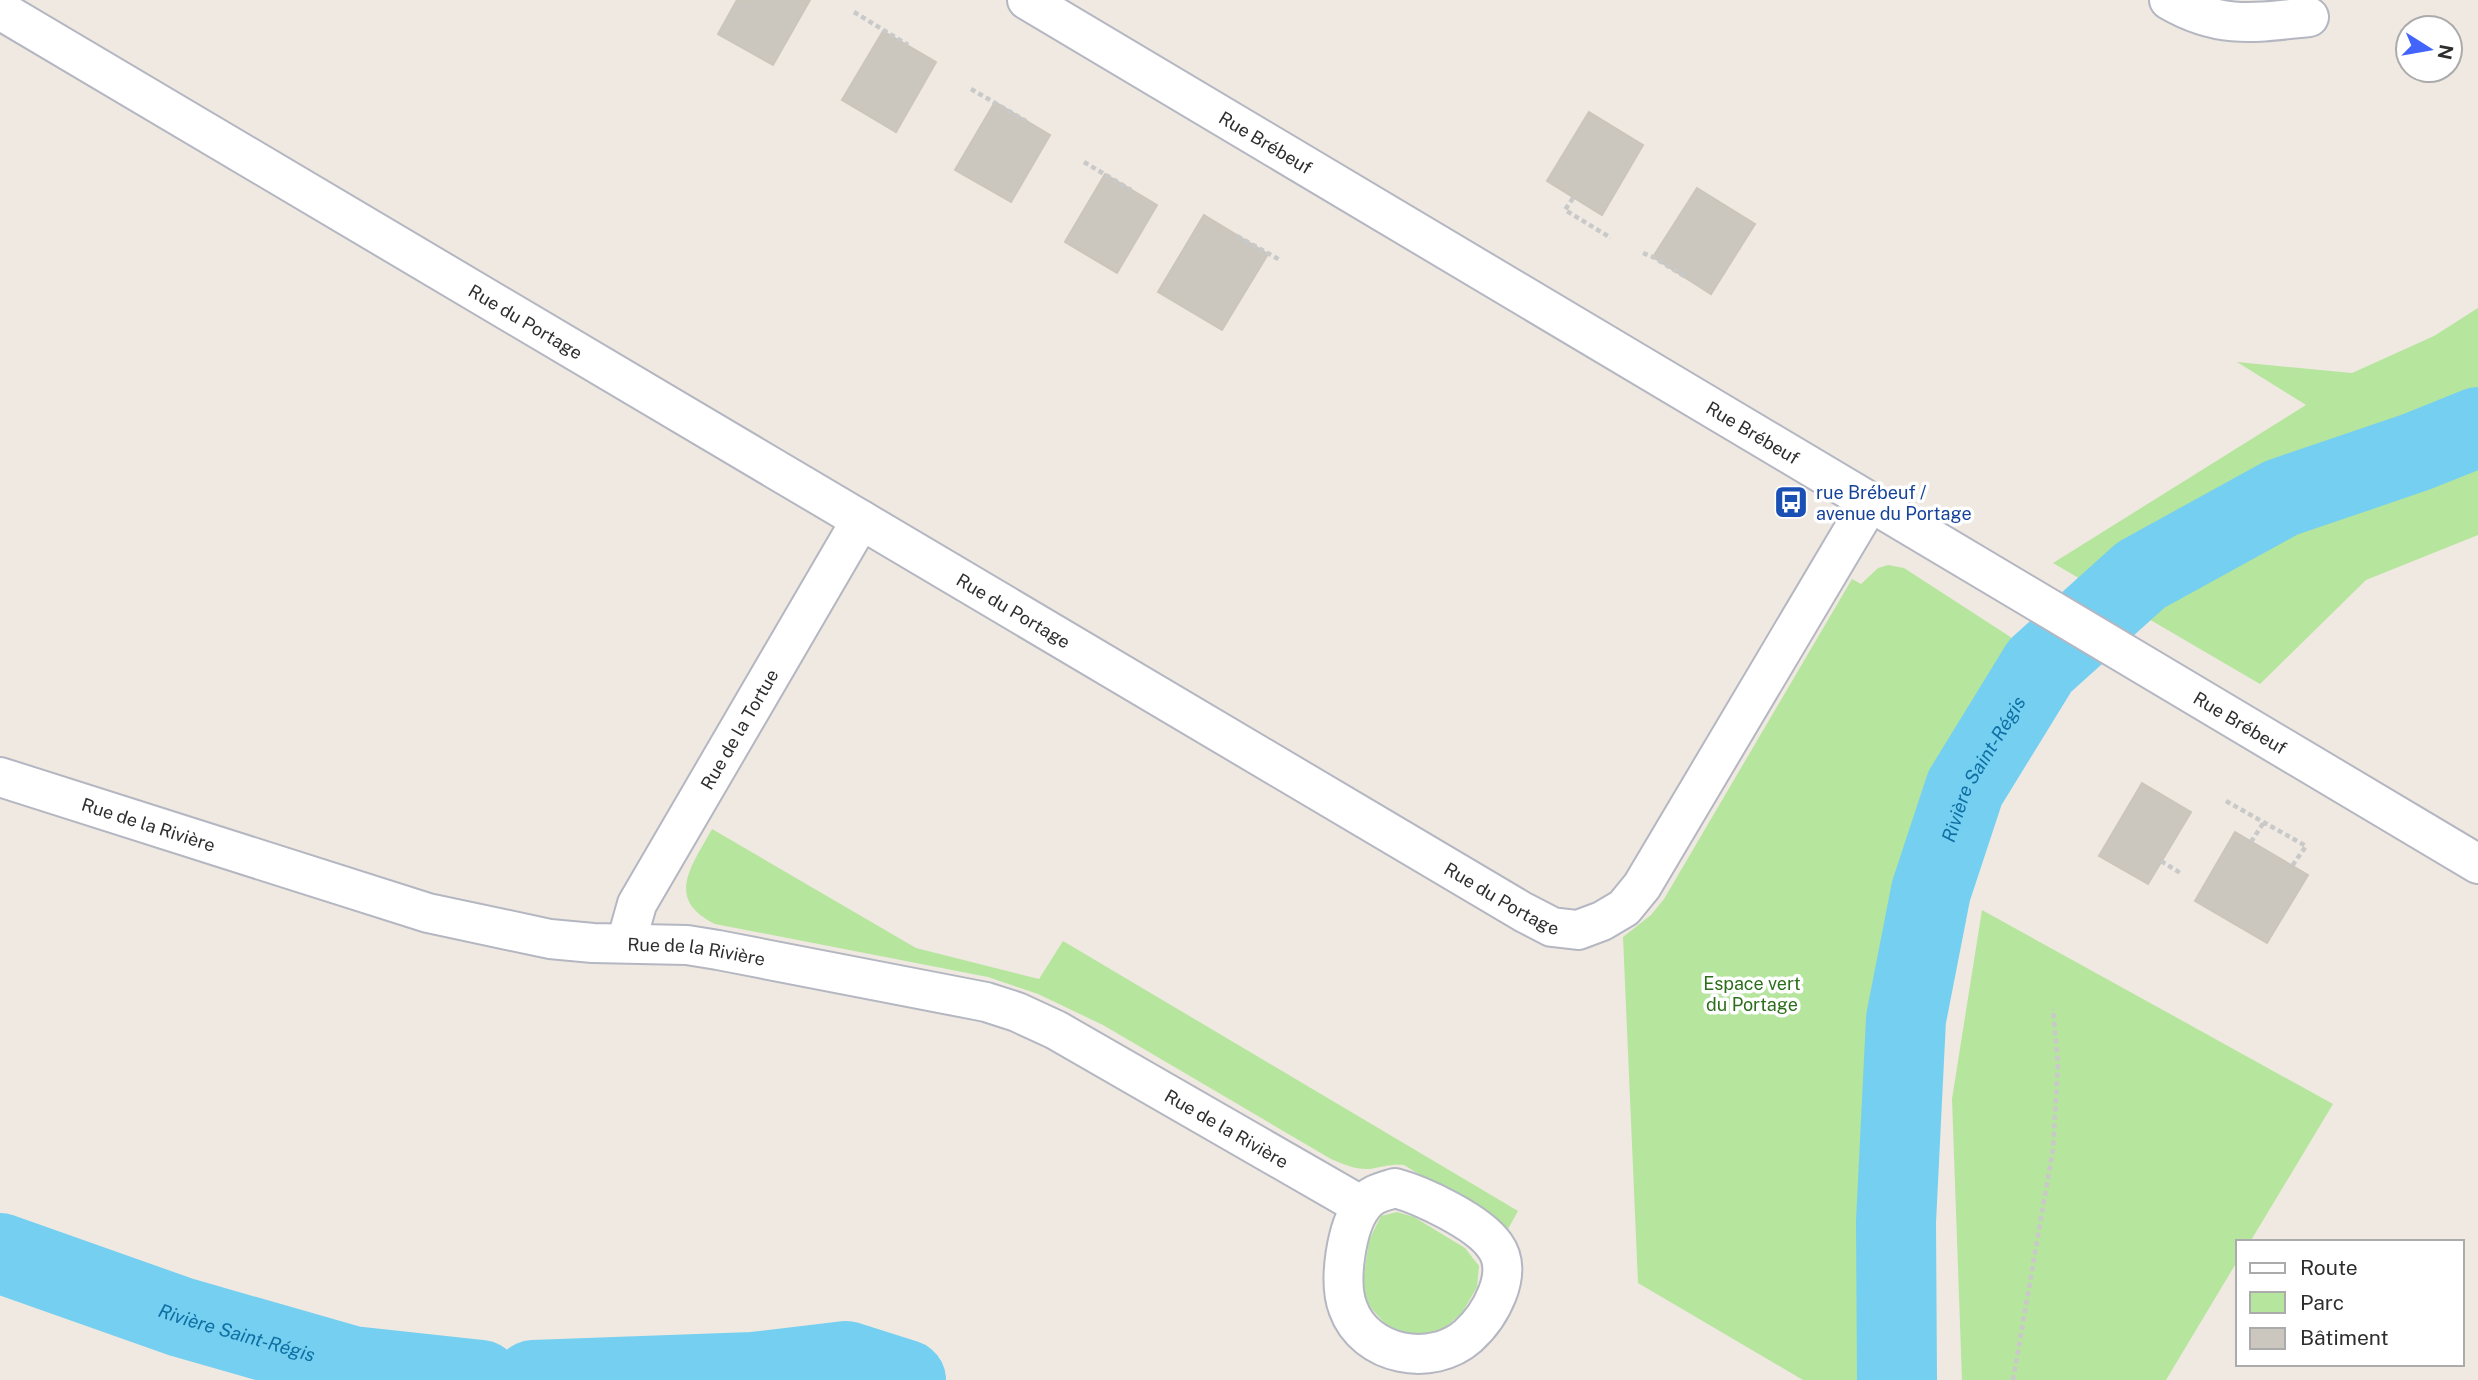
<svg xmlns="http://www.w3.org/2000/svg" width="2478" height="1380" font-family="'Public Sans',sans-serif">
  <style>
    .green { fill: #b6e59e }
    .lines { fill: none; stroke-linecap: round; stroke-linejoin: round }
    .river { stroke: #75cff0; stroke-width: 80 }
    .building { fill: #cbc7bf; stroke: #cbc5ba; stroke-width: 2 }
    .minor-casing { stroke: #b4b7c1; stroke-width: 42 }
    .path { stroke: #c9c9c9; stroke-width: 4.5; stroke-dasharray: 5 3.5; stroke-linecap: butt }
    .minor { stroke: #fff; stroke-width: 38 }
    .labels { text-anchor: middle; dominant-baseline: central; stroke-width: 7; stroke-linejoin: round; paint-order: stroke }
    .street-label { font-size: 18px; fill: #2e2e2e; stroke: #fff }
    .transit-label { font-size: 18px; fill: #164399; stroke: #fff; text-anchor: start }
    .park-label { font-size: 18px; fill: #2c6e1b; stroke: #fff }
    .water-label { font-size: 19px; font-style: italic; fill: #0d6fa3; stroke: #fff }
  </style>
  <rect width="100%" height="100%" fill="#efe9e1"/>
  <path class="green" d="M2478,308v227l-112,45 -106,104 -207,-121 253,-158 -69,-43 115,11 82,-37z
    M1888,565l16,3 108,70 -84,151 -28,94 -16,83 -10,83 -6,77 -4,91 6,79 -5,84h-62l-165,-97 -15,-346 28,-22 13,-16 188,-320 9,5 17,-16z
    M712,829l204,119 123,31 24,-38 455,270 -10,18 -104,-64c-15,-1 -21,2 -34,4 -14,1 -27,-5 -39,-10l-228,-134 -65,-31 -50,-17 -273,-53c-51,-25 -23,-58 -3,-95z
    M1982,910l351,194 -83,138h-12v18l-72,120h-204l-10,-281z
    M1397,1212l17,5 51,31 14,18 -2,21 -15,26 -20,17 -28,6 -24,-7 -19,-21 -9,-18 7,-50 12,-24z"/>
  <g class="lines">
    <g class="river">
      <path id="s1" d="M0,1253l181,64 171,49 129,14"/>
      <path d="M533,1380l220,-8 93,-11 60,19"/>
      <path id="s2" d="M1897,1380l-1,-158 10,-203 25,-128 34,-103 75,-122 101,-91 140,-77 135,-46 62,-25"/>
    </g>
  </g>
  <path class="building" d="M737,0h73l-37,65 -55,-31z
    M883,31l53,31 -40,70 -54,-32z
    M995,102l55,33 -39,67 -56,-32z
    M1589,112l54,33 -41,70 -55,-34z
    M1105,174l52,31 -40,68 -52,-31z
    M1697,188l58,36 -44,70 -58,-37z
    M1204,215l64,39 -46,76 -64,-38z
    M2142,783l49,29 -43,72 -49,-28z
    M2235,832l73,43 -41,68 -72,-42z"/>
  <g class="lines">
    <g class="minor-casing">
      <g id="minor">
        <path id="s3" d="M1027,0l1451,864"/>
        <path d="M2169,0c50,29 84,23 140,17"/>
        <path id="s4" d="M0,10l1523,902 29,15 26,3 24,-9 22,-13 18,-22 228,-384"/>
        <path id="s5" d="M0,777l428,136 122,26 43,4 94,2 31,5 268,52 31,10 39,18 306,176"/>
        <path id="s6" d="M626,943l11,-39 224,-384"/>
        <path d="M1395,1188c26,7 84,34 100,58 20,27 -5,70 -27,90 -36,32 -103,20 -120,-28 -10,-26 -2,-81 15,-103 8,-11 19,-13 32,-17z"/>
      </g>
    </g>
    <path class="path" d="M854,12l54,33
      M971,89l55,32
      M1084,162l47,28
      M1573,198l-8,12 46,28
      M1237,236l43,24
      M1643,253l10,4 31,19
      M2226,801l80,45 -14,20
      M2251,842l13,-20
      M2161,861l21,13
      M2013,1380l40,-231 5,-85 -5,-55"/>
    <use href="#minor" class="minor"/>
  </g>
  <defs>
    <g id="bus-square" transform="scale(1.75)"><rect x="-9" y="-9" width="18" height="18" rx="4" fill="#1a4fb4" stroke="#fff"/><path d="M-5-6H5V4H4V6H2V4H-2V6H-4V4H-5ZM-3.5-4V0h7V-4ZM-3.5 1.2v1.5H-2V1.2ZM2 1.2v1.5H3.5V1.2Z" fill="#fff"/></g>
  </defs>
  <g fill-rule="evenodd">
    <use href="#bus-square" x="1791" y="502"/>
  </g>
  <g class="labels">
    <g class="street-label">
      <text stroke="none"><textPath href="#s3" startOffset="278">Rue Brébeuf</textPath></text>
      <text stroke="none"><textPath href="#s4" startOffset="611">Rue du Portage</textPath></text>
      <text stroke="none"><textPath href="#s3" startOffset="845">Rue Brébeuf</textPath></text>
      <text stroke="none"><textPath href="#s4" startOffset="1178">Rue du Portage</textPath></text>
      <text stroke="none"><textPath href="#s3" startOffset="1412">Rue Brébeuf</textPath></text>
      <text stroke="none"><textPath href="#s6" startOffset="243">Rue de la Tortue</textPath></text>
      <text stroke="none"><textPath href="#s5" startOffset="156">Rue de la Rivière</textPath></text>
      <text stroke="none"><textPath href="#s4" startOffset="1745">Rue du Portage</textPath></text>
      <text stroke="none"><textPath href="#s5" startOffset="721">Rue de la Rivière</textPath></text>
      <text stroke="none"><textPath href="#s5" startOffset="1288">Rue de la Rivière</textPath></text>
    </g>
    <g class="transit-label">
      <text x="1816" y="492">rue Brébeuf /<tspan x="1816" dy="21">avenue du Portage</tspan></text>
    </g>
    <g class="park-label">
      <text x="1752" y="983">Espace vert<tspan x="1752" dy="21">du Portage</tspan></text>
    </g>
    <g class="water-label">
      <text stroke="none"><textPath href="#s2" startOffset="625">Rivière Saint-Régis</textPath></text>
      <text stroke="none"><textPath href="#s1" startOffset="250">Rivière Saint-Régis</textPath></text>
    </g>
  </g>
  <rect x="2236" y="1240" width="228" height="126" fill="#ffffff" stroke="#ababab" stroke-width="2"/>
  <rect x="2250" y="1263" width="35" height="10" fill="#ffffff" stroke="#ababab" stroke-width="2"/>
  <text x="2300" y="1275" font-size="21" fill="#2e2e2e">Route</text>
  <rect x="2250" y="1292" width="35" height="21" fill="#b6e59e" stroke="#ababab" stroke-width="2"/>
  <text x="2300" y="1310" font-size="21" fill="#2e2e2e">Parc</text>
  <rect x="2250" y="1328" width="35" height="21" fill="#cbc7bf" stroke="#ababab" stroke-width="2"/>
  <text x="2300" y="1345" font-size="21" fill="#2e2e2e">Bâtiment</text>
  <g transform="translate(2429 49) rotate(101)"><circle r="33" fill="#ffffff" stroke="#ababab" stroke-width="2"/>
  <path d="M0-5L12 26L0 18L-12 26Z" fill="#4264fb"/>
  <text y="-10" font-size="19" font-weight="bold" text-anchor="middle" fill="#2e2e2e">N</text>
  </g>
</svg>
